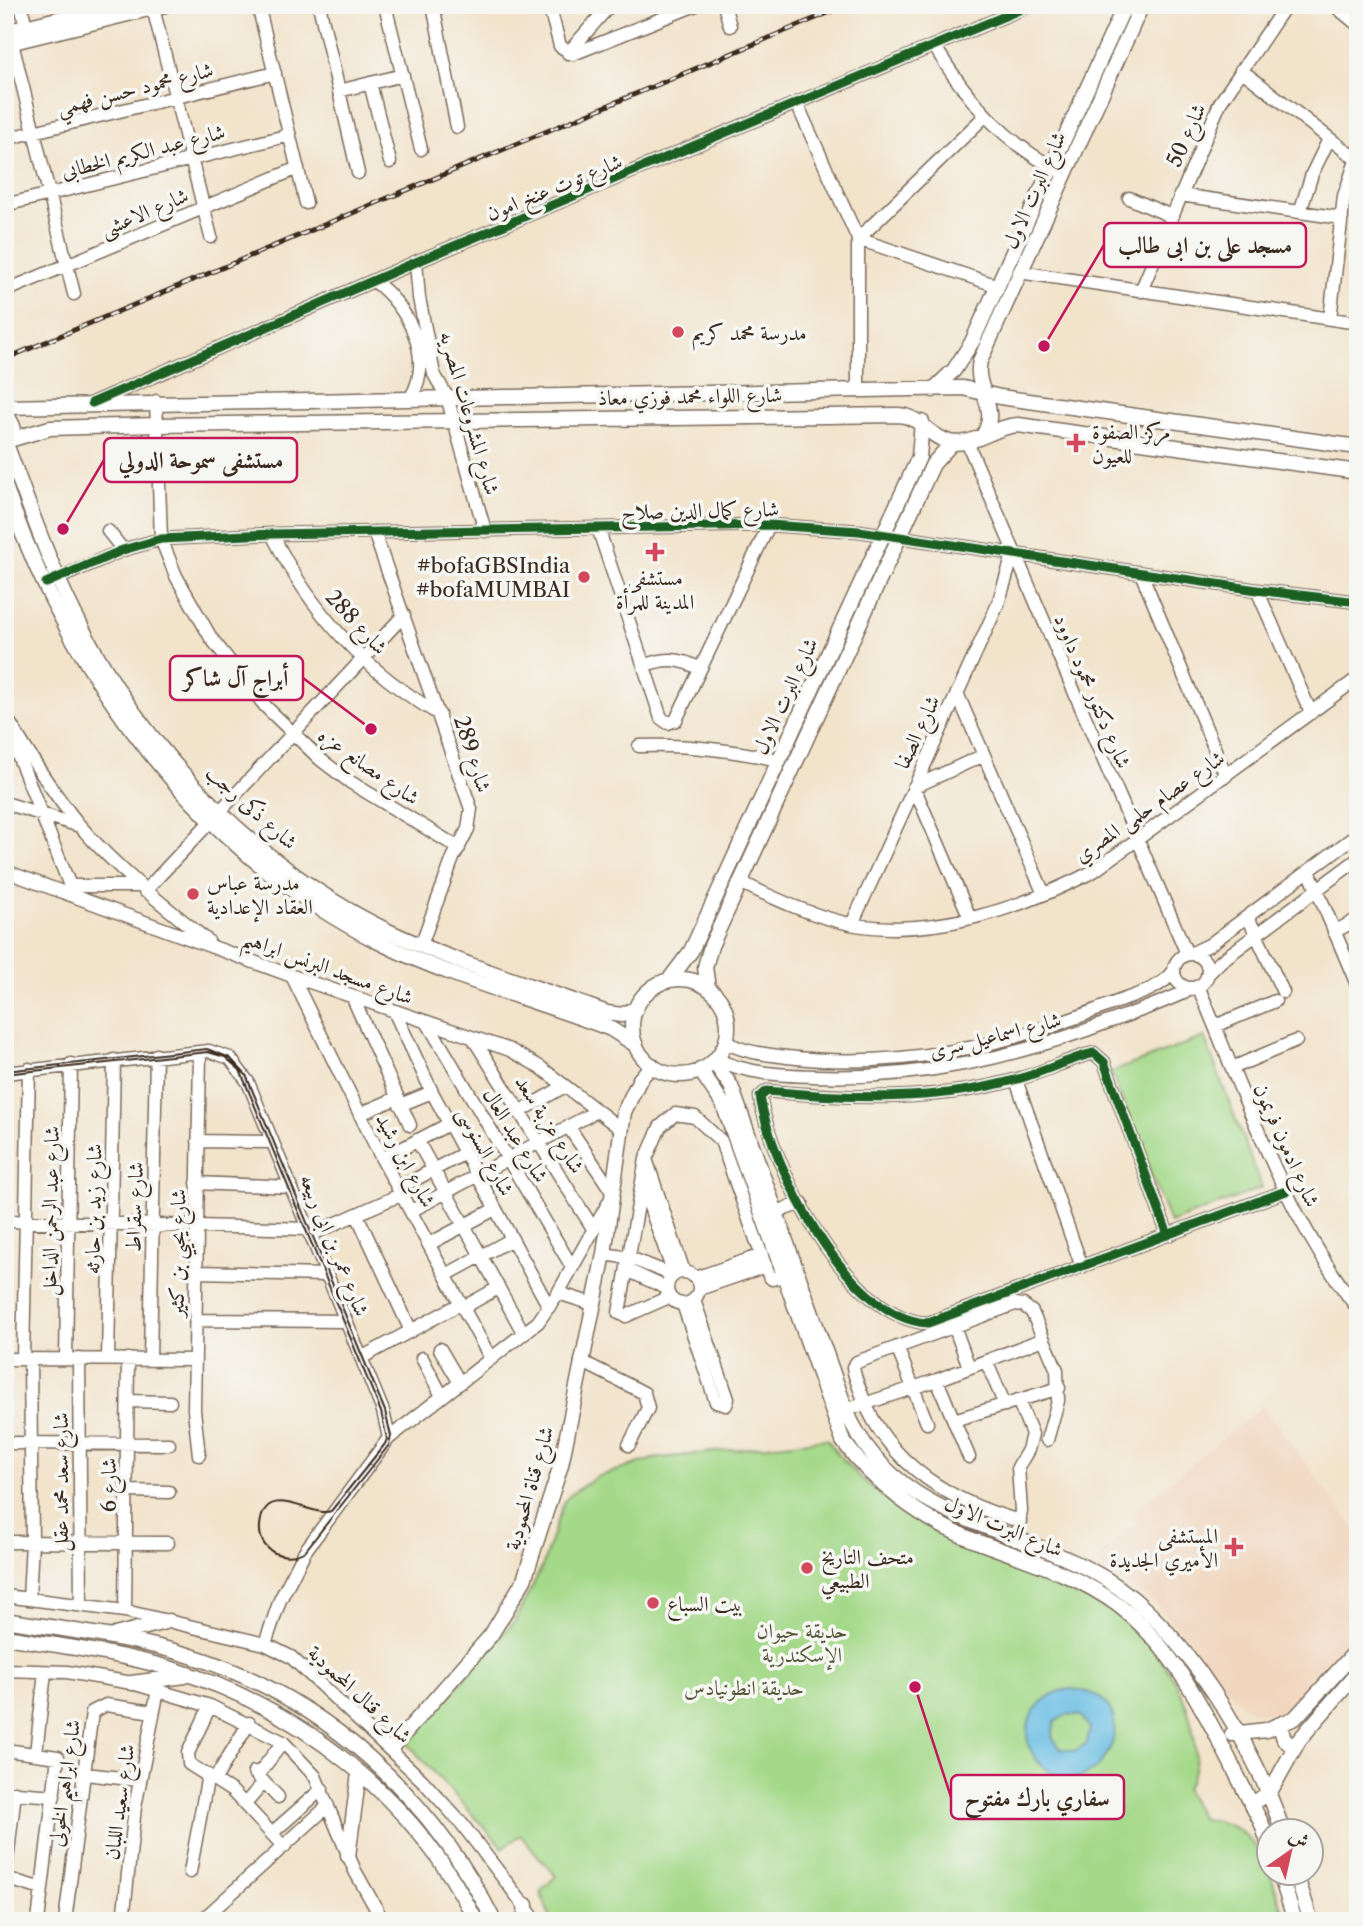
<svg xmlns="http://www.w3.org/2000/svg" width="1363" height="1926" font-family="'Libre Caslon Text',Amiri,serif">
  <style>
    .built { fill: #f1d5bd }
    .green { fill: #a4d989; stroke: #708254; stroke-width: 2 }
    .water { fill: #68bde4; stroke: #527481; stroke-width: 2; fill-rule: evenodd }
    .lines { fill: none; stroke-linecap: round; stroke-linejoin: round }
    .minor-casing { stroke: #7b6b5b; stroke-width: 15 }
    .major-casing { stroke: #7b6b5b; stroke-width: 17 }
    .minor { stroke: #fff; stroke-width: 12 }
    .major { stroke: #fff; stroke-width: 14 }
    .tram { stroke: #3b2a1e; stroke-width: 2 }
    .rail-casing { stroke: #3b2a1e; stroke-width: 5 }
    .rail { stroke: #f6f6f2; stroke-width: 2.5; stroke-dasharray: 8; stroke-linecap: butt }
    .cycleway-casing { stroke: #f6f6f2; stroke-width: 13 }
    .cycleway { stroke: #1b5e20; stroke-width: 9 }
    .poi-dot { fill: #d1495b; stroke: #f6f6f2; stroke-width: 2.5 }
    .labels { text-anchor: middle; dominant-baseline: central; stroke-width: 7; stroke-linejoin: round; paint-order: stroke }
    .street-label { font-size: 21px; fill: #3b2a1e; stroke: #f6f6f2 }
    .poi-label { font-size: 21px; fill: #3b2a1e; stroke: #f6f6f2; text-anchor: start }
    .park-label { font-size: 21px; fill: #555639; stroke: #f6f6f2 }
    .leader { fill: none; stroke: #c2185b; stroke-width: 2.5 }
    .callout-dot { fill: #c2185b; stroke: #f6f6f2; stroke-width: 2.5 }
    .callout { fill: #f6f6f2; stroke: #c2185b; stroke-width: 2.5 }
    .callout-label { font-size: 23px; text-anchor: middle; font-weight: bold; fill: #3b2a1e }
  </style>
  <rect width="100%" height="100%" fill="#f6f6f2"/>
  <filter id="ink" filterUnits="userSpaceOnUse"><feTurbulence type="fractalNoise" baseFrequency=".0143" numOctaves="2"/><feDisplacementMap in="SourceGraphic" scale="14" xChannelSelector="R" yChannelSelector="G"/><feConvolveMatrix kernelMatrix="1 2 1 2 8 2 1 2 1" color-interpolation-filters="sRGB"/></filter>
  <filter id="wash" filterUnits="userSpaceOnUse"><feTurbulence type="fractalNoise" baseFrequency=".00686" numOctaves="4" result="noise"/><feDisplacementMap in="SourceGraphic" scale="28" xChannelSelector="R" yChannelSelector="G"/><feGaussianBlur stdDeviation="1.57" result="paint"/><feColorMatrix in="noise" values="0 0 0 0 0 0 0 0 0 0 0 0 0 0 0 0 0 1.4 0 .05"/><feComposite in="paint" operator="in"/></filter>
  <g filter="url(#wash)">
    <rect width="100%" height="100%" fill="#f2e3cb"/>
    <path class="built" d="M1262,1406l96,127v106l-62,66 -13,8 -10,1 -20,-2 -14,-10 -82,-98 -63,-42 43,-41 -6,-7z"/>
    <path class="green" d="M1204,1037l58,151 -92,35 -59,-151z
      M827,1439c29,43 77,75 122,100 34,19 73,27 109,41 58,23 115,77 132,138 6,25 11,50 -5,71l17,30c59,4 68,53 84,102h-734l-12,-29 16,-16 -36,-41 -17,13 -95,-104 106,-122 28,-55 22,-66 10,-9 23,-15 56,-18z"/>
    <path class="water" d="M1070,1689c93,7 20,137 -33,71 -24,-29 -1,-67 33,-71zM1067,1714l14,2 9,12 -3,15 -12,8 -14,-2 -9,-12 3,-15z"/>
  </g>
  <g filter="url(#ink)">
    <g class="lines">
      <g class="minor-casing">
        <path id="minor" d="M21,5l5,22
          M258,5l48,198
          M319,5l39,168
          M385,5l36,144
          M433,5l24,122
          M549,5l11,41 13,8 123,-49
          M724,5l6,21
          M1334,5l24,20
          M153,8l58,229
          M12,43l62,251
          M935,47c33,54 71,98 129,126
          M568,53l42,-48
          M1241,70l115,89
          M370,83l20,79
          M339,91l64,-16
          M797,104l61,135v152
          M984,117l-126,122 140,47
          M5,139l270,-66
          M1180,195l162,23
          M1129,198l42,18
          M5,205l285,-70
          M1300,212l12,-38 17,-35
          M416,262l3,36 15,76 13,23 38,134
          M1019,272l339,51
          M374,281c33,24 61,76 37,116
          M5,291l293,-123
          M1141,291l79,-188 66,-98
          M1330,319l14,-123 14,-41
          M156,401l5,138 15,37 35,62 55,69 55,53 29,22 109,66
          M92,403l324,-141 615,-257
          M967,442l220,512
          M598,528l63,190 7,5 8,-3 93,-195
          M108,531l15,19
          M374,532l97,277 -3,20 -15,29 -32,87
          M272,534c38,77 92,137 167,180
          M1141,573l85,203
          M50,582l73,-32 38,-11 111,-5 497,-9 90,6 398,59 101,12
          M1257,590l54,123
          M644,666c20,-9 37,-8 56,3
          M957,693l87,201
          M5,715c23,38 47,77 75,111 38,44 83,79 128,115
          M12,740l62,156
          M639,746c47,-2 93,4 140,14
          M5,803l75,23
          M5,871l287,105 218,74 30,17 81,62
          M1309,871l49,116
          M740,882c35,17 72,34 110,42 81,15 173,-16 244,-53l264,-193
          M70,886h69
          M145,891l259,-276
          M1248,917l35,75
          M970,918l-56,-131 70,-32
          M852,924l146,-320 15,-49
          M1334,932l24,-13
          M1192,953l17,-8 149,-111
          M1174 971a17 17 0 1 1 34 0a17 17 0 1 1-34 0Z
          M1207,975l14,-14 137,-102
          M292,976l90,183 109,200
          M1198,986c47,110 86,228 160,323
          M352,996l58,129
          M394,1011l38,81 117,215
          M427,1022l145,245
          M1215,1026l60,-25
          M473,1038l121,192
          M726,1042c19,11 40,12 61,15 112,13 219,-11 322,-52 22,-9 51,-15 65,-34
          M716,1059c31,15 64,16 98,17 105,4 203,-19 300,-56 27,-10 54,-19 79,-32
          M1232,1068l64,-27
          M5,1073l204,-22 21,7 18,24 135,329 6,27 -84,113 -25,49 -15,44
          M1016,1080l66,187
          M400,1105l32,-13
          M519,1112l46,-26
          M360,1114l37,-16
          M568,1126l45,67
          M417,1140l107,194
          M198,1141l74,1
          M382,1159l67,-35
          M646,1159l38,113
          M197,1183l93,4
          M642,1185l32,89
          M399,1188l66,-35
          M411,1211l186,-100
          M776,1212l26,-9
          M357,1215l54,116
          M5,1221l303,8
          M310,1235l92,-41
          M1168,1235l-64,-173 -10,-9c-26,6 -50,19 -76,26 -80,23 -169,20 -251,12l-7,6c12,70 87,222 168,226l358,-132
          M429,1244l66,-35
          M604,1254l26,4 43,17
          M627,1270l39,18
          M667 1288a16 16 0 1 1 32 0a16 16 0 1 1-32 0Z
          M196,1272l131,3
          M446,1275l66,-36
          M695,1278l67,-23
          M699,1289l67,-23
          M558,1293l35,11
          M669,1297l-43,19 -7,-3 27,-154 14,-32 15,-13 20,3 26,24 48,135 3,3 12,-3
          M683,1304l33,98 10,3 2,-6 -34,-99
          M464,1307l34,-19
          M195,1320l151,1
          M954,1326l15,41
          M897,1347l30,76
          M440,1349l20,34
          M361,1358l101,-55
          M422,1358l20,38
          M5,1359l190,1
          M23,1359l6,-290
          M66,1359l5,-295
          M79,1359l2,246
          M108,1359l6,-299
          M150,1360l6,-305
          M581,1361l63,32 4,15 -19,37
          M986,1361l19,44
          M937,1380l32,77
          M128,1401l42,1
          M846,1410l91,-30 106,-41
          M954,1420l105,-32
          M389,1438l149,-116 20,-29 51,-91
          M5,1443l164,1
          M199,1455l-5,-45 6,-358
          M127,1491l42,1
          M1020,1521c-67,-18 -131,-56 -157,-123 -3,-10 -9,-21 -10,-31l4,-5 158,-58 8,1 9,7 25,58 1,31 -11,39
          M1016,1540l5,-29 -3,-44 10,-17 4,-16 -14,-34
          M5,1542l163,1
          M5,1596l120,15 140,33 26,13 131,123 40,44 74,97
          M29,1599l3,-57 -2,-183
          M125,1611l3,-252
          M5,1670l62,2 65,11 78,23 73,36 32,34 40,95 28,50
          M210,1706l-22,47 1,11 43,27 52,56
          M5,1750l53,7 -20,164
          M36,1753l9,-81
          M254,1772l24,25
          M85,1774l54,6
          M257,1776l26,-34
          M215,1779l34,-56
          M5,1792l49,4
          M15,1792l-10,86 37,11
          M246,1803l18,-21
          M272,1833l50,-44
          M190,1872l18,-97
          M65,1921l27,-209 14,-7 47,7
          M123,1921l12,-114 23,-117
          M201,1921l127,-115"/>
      </g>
      <g class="major-casing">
        <path id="major" d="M5,32l109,-27
          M5,44l160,-39
          M933,390l21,-20 18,-28 153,-337
          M5,407l958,-19 37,9 358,50
          M5,411l8,15 -7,18
          M984,434c16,-27 -11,-46 -4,-73l162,-356
          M9,440l41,-12 107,-3 741,-10c23,1 30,22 52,27 24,5 44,-16 68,-17l340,47
          M6,444c24,63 45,127 77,186 66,126 177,239 305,301 70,33 146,55 219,82l15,2 14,-7
          M5,486c64,190 195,368 378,458 73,36 153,56 228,85l25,16
          M632 1027a48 48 0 1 1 96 0a48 48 0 1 1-96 0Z
          M669,980l22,-29 228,-494 3,-35
          M708,988l-3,-21 6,-21 222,-482 19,-21
          M714,1062l17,24 115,324c45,111 171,115 260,169 77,48 150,168 177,253
          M700,1070l23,34 120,337c31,43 81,80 130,99 50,19 102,33 145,65 69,52 103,143 143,217l7,20
          M5,1620c62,10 124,17 183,35 135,41 244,142 306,266
          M115,1635l54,-14
          M5,1637c56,9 113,16 167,32 129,39 244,131 304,252
          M132,1683l53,-7
          M1280,1726l4,13 10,9
          M1232,1734l34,-4 29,-12 63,-69
          M391,1749l100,-114 33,-55 37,-115 43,-211 20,-142 16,-33 12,-14
          M1251,1805l19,-13 29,-52 59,-68
          M348,1856l11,-83
          M1280,1874l15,47
          M1296,1874l15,47
          M524,1921l2,-16"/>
      </g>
      <use href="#minor" class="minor"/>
      <use href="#major" class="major"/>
      <path class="tram" d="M5,1071l202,-22 23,9 16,17 139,336 6,25 -2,9 -84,106c-20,12 -47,1 -45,-25 4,-48 53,-7 71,-15l54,-67 2,-5 -6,-27 -141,-342 -15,-13 -17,-5 -203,22"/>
      <g class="rail-casing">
        <path id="rail" d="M5,359l842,-354"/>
      </g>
      <use href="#rail" class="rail"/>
      <g class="cycleway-casing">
        <path id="cycleway" d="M92,403l324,-141 615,-257
          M46,583l77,-33 38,-11 111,-5 497,-9 90,6 398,59 101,12
          M1168,1235l-64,-173 -10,-9c-26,6 -50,19 -76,26 -80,23 -169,20 -251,12l-7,6c12,70 87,222 168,226l358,-132"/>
      </g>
      <use href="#cycleway" class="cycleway"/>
    </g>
  </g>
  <g class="poi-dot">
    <circle cx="678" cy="332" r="7"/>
    <path d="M1072.5 432.5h7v7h7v7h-7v7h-7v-7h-7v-7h7z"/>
    <path d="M651.5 541.5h7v7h7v7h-7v7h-7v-7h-7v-7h7z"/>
    <circle cx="584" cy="577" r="7"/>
    <circle cx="193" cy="894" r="7"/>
    <path d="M1230.5 1536.5h7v7h7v7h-7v7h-7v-7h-7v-7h7z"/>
    <circle cx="807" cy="1568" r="7"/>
    <circle cx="653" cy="1603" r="7"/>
  </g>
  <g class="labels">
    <g class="street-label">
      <text transform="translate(135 88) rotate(-14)">شارع محمود حسن فهمي</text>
      <text transform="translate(1186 135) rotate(-66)">شارع 50</text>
      <text transform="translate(143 151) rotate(-14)">شارع عبد الكريم الخطابى</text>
      <text transform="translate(554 187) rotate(-22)">شارع توت عنخ امون</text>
      <text transform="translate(1034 190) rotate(-66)">شارع البرت الاول</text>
      <text transform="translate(144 212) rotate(-23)">شارع الاعشى</text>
      <text transform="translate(690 396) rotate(-1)">شارع اللواء محمد فوزي معاذ</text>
      <text transform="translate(470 413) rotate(74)">شارع المشروعات المصريه</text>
      <text transform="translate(700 510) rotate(-1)">شارع كمال الدين صلاح</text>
      <text transform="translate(357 622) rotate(47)">شارع 288</text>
      <text transform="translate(1093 691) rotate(67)">شارع دكتور محمود داوود</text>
      <text transform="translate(785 696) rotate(-65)">شارع البرت الاول</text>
      <text transform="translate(917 732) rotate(-65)">شارع الصفا</text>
      <text transform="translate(473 754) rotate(72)">شارع 289</text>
      <text transform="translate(369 766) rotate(35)">شارع مصانع عزه</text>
      <text transform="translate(1149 806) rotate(-35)">شارع عصام حلمى المصري</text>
      <text transform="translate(252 807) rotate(42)">شارع ذكى رجب</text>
      <text transform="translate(328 967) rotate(20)">شارع مسجد البرنس ابراهيم</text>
      <text transform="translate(995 1035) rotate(-14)">شارع اسماعيل سرى</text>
      <text transform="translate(550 1124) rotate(58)">شارع عزبة سعد</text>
      <text transform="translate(516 1135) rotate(59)">شارع عبد العال</text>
      <text transform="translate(1287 1145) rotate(66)">شارع ادمون فريمون</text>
      <text transform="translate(486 1151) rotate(62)">شارع السنوسى</text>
      <text transform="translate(406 1160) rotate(62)">شارع ابن رشيد</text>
      <text transform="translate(134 1207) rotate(-88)">شارع سقراط</text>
      <text transform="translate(93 1209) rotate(-89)">شارع زيد بن حارثه</text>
      <text transform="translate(50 1211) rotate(-89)">شارع عبد الرحمن الداخل</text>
      <text transform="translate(335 1245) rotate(68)">شارع عمر بن ابى ربيعه</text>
      <text transform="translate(177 1253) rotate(-89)">شارع يحيي بن كثير</text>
      <text transform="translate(60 1482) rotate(-90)">شارع سعد محمد عقل</text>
      <text transform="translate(108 1485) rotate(-90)">شارع 6</text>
      <text transform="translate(529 1488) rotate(-74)">شارع قناة المحمودية</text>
      <text transform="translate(1004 1526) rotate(23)">شارع البرت الاول</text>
      <text transform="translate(360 1694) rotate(43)">شارع قنال المحمودية</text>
      <text transform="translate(64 1783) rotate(-82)">شارع ابراهيم الخولى</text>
      <text transform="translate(119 1802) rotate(-82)">شارع سعيد اللبان</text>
    </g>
    <g class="poi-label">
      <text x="692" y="332">مدرسة محمد كريم</text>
      <text x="1092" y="431">مركز الصفوة<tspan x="1092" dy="24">للعيون</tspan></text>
      <text x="570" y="565" text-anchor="end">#bofaGBSIndia<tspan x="570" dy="24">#bofaMUMBAI</tspan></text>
      <text x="655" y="577" text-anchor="middle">مستشفى<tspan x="655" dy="24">المدينة للمرأة</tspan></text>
      <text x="207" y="882">مدرسة عباس<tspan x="207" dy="24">العقاد الإعدادية</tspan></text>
      <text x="1218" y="1535" text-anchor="end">المستشفى<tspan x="1218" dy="24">الأميري الجديدة</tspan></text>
      <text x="821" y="1556">متحف التاريخ<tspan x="821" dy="24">الطبيعي</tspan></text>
      <text x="667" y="1603">بيت السباع</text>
    </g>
    <g class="park-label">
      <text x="802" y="1630">حديقة حيوان<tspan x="802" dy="24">الإسكندرية</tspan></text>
      <text x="744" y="1687">حديقة انطونيادس</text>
    </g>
  </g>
  <path class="leader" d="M1044 346L1104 245M63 529L104 460M371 729L303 678M915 1687L951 1797"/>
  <g class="callout-dot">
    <circle cx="1044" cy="346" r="7"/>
    <circle cx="63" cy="529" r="7"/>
    <circle cx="371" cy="729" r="7"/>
    <circle cx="915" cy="1687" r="7"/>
  </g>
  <g class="callout">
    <rect x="1104" y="223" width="202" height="44" rx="7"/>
    <rect x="104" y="438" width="193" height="44" rx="7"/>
    <rect x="170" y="656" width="133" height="44" rx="7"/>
    <rect x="951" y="1775" width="173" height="44" rx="7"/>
  </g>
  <g class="callout-label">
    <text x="1205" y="253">مسجد على بن ابى طالب</text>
    <text x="201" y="468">مستشفى سموحة الدولي</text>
    <text x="236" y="686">أبراج آل شاكر</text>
    <text x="1037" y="1806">سفاري بارك مفتوح</text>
  </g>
  <rect width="1363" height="1926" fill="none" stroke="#f6f6f2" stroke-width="28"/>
  <g transform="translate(1290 1852) rotate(34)"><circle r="33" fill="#f6f6f2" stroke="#aba49d" stroke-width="2"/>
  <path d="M0-5L12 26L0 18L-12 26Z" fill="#d1495b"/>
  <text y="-10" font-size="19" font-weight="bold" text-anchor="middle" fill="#3b2a1e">ش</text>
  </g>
</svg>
